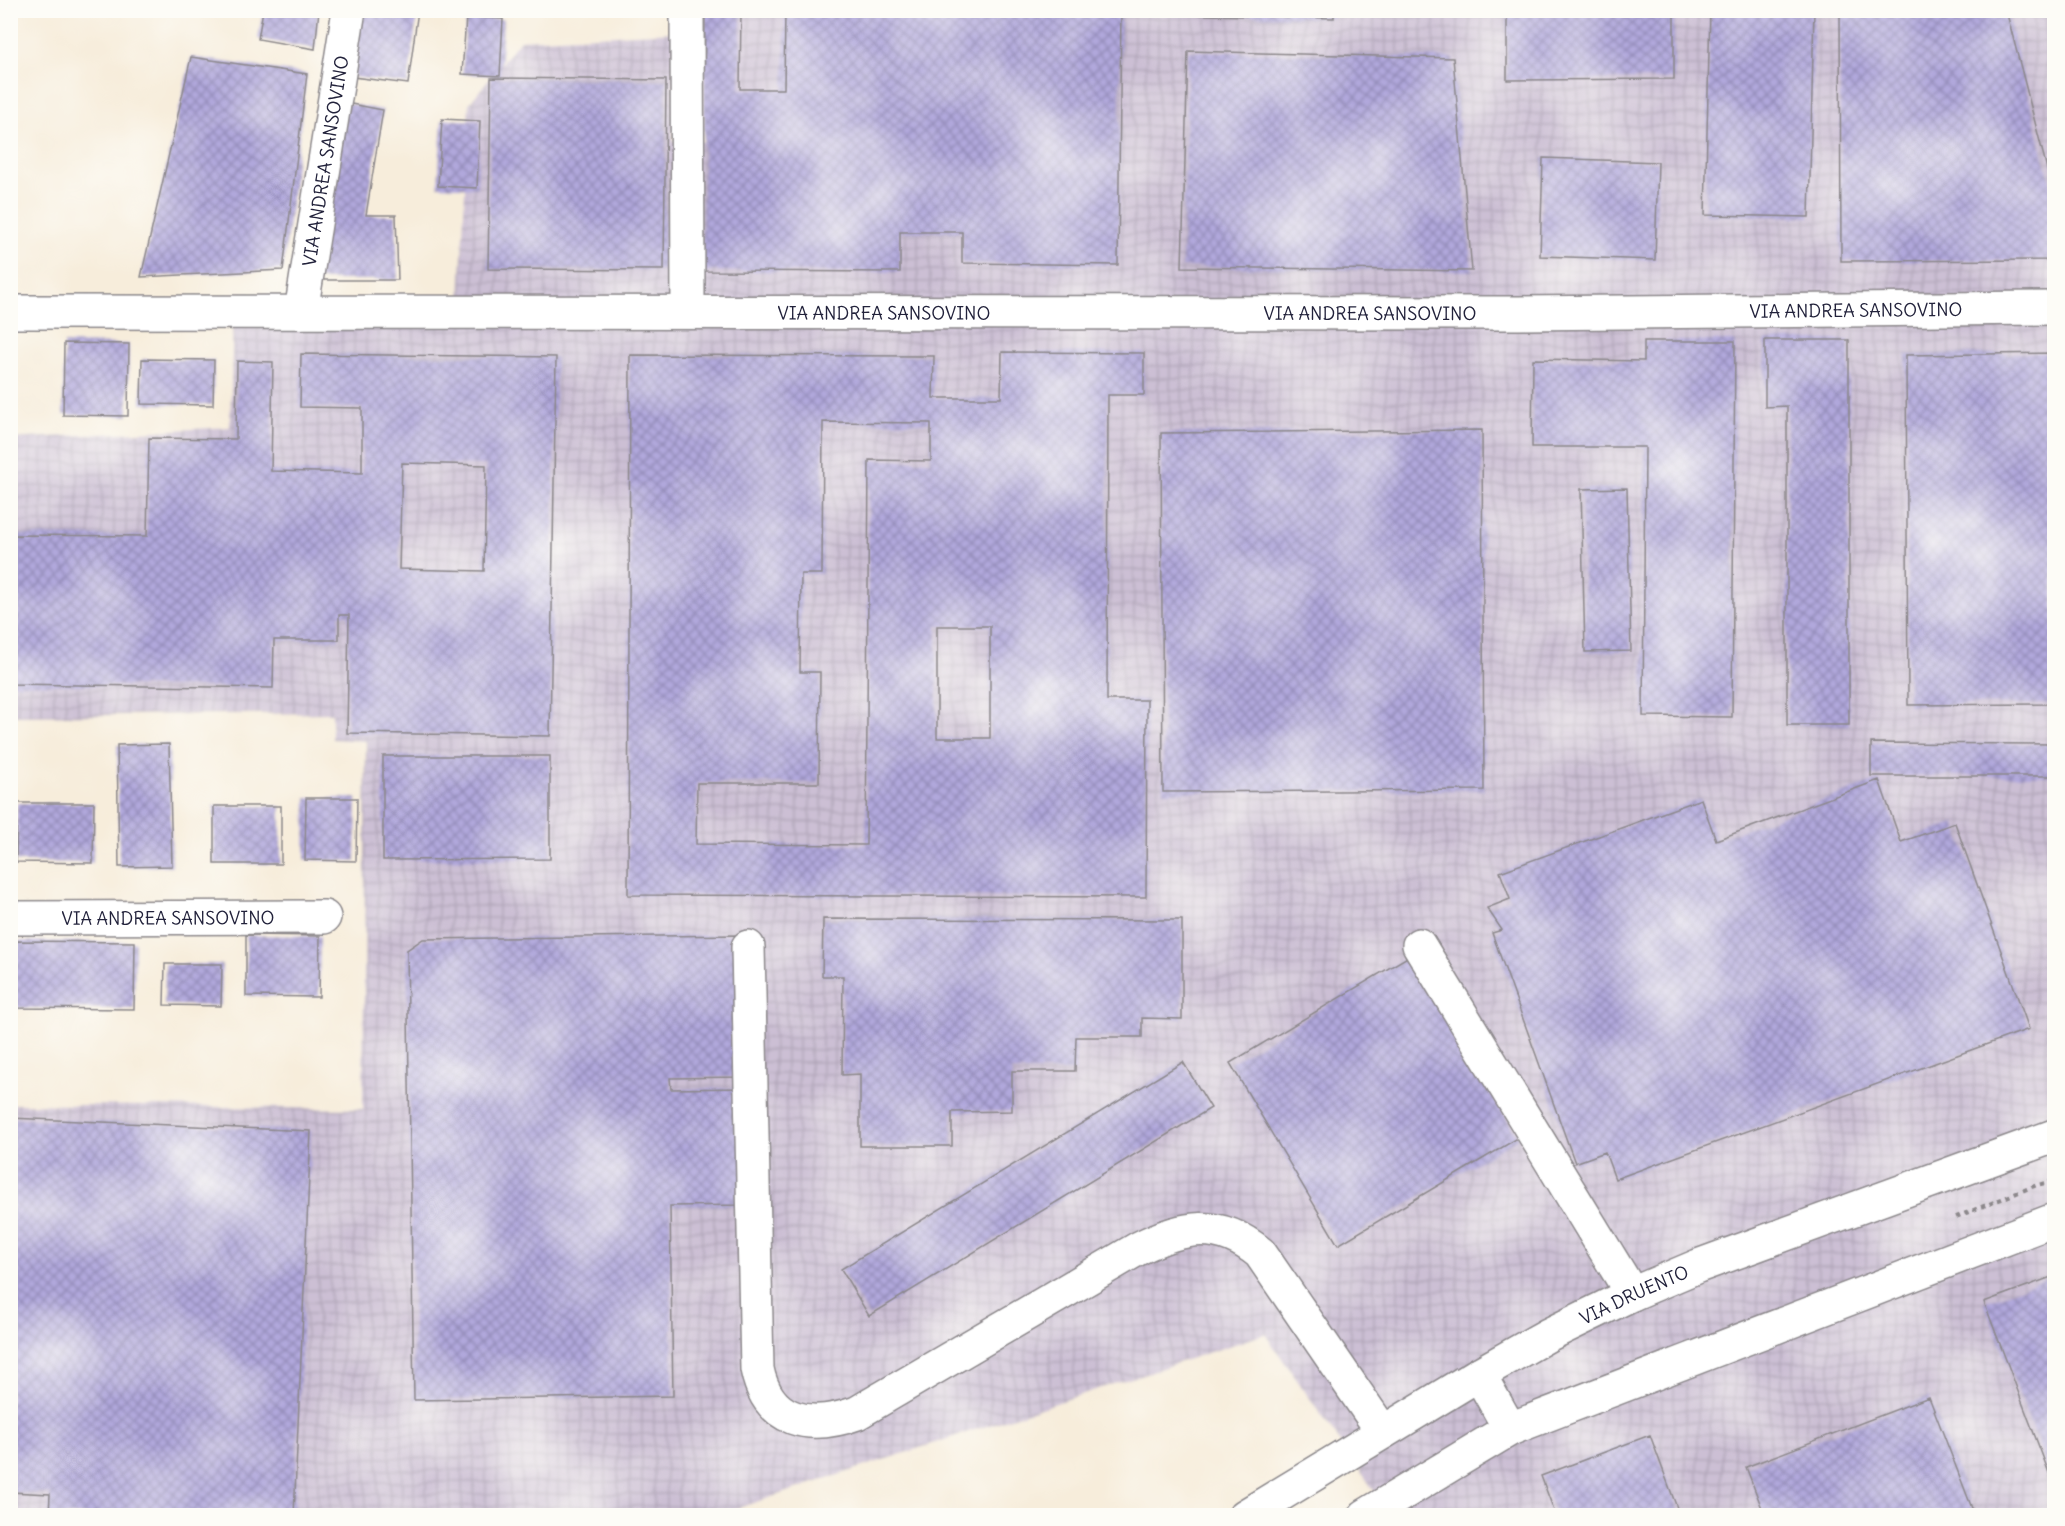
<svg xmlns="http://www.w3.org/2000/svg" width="2065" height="1526" font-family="Delius,sans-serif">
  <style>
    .industrial { fill: url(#industrial-grid) }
    .building { fill: url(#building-cross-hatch); fill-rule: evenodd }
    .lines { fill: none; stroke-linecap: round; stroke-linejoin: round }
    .minor-casing { stroke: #8c888b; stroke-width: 36 }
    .path { stroke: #8c888b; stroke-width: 4; stroke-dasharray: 4.5 4.5; stroke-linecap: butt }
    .minor { stroke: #fff; stroke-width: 33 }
    .labels { text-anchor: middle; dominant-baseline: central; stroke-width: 4.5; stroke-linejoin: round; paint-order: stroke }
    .street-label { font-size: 18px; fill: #22223b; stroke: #fdfcf7 }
  </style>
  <defs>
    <pattern id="industrial-grid" width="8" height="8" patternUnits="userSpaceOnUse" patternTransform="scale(1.5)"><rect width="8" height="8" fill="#ccbfd4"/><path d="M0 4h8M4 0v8" fill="none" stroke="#afa4b7"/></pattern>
    <pattern id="building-cross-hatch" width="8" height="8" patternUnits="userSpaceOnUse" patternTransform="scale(1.5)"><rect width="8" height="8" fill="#b1a8dc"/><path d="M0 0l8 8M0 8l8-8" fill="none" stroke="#9088b4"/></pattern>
  </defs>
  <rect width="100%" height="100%" fill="#fdfcf7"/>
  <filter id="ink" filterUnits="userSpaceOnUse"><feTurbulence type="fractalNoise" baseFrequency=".0167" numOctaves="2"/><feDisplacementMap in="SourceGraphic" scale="12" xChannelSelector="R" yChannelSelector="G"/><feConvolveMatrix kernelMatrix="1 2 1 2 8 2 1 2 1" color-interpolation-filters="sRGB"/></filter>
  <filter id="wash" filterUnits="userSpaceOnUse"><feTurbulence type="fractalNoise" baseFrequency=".008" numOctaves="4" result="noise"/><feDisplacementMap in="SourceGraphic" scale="24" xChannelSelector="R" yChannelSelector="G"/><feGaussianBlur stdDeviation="1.35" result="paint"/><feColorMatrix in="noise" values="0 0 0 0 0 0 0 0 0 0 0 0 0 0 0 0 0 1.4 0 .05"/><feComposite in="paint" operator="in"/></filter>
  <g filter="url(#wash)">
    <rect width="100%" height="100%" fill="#f7eddb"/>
    <path class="industrial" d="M727,11h1327v1504h-663l-126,-181 -548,181 -706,1v-412l352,5 3,-368 -34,-2v-26l-321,3v-277l219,-12 3,-110 226,5 10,-218 51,-64 154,-8 -1,110 50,-1z"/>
    <g id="blocks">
      <path class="building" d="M263,10h56l-4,39 -57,-10z
        M362,10h56l-10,74 -55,-7z
        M705,10h36l-1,79h44l1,-79h336l-3,255 -156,-2v-31h-62v40l-198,-1z
        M1173,10h161v8l-162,-4z
        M1507,10h167v69l-167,1z
        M1710,10h104l-5,207 -104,-2z
        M1840,10h166l48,186v64l-213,1z
        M466,17l37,2 -3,57 -38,-2z
        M1188,51l265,7 19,213 -290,-4z
        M191,57l116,17 -24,196 -142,7z
        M491,78l175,2 -2,190 -176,-1z
        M346,103l37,7 -17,105h30l2,65h-83z
        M442,119l38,2 -3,67 -39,-2z
        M1543,158l115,4 -3,98 -115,-4z
        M1765,340h84v385h-62v-319l-22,1z
        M1644,341h91l-3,376 -89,-1 2,-269h-113l1,-88 111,2z
        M64,343l65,1 -1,72 -65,-1z
        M1002,352l142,1v42h-36l-1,305h40l-1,197 -518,-2 2,-540 304,1 -1,42h68zM823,422l108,1v38l-62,-1 -3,385 -170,-1 1,-61h122l1,-111h-20l1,-98h21zM937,626h53v112h-53z
        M2054,353v351l-146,1 -2,-350z
        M301,354l255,3 -6,379 -203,-3 2,-118h-10v25h-65l-1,48 -263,-4v-149l137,1 2,-98 87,1 1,-78 36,1 -2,109 91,2v-65l-62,-1zM402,463l84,2 -2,106 -85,-2z
        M142,359l72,1 -1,45 -72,-1z
        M1482,430l2,360 -321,2 -2,-359z
        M1627,488l4,163 -46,1 -4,-163z
        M1871,743l183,1v32h-183z
        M169,744l3,122 -53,1 -2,-122z
        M383,756h167v103l-167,1z
        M1879,780l22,62 54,-19 74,206 -414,150 -10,-27 -30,11 -83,-230 10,-3 -15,-22 23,-9 -10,-27 201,-73 15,41z
        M306,798h51l-1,63 -51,-1z
        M17,803h77l-1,60 -77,-1z
        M214,806h67v58h-67z
        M823,919l359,1v99l-40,-1v19h-66l-1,34h-63v40l-60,1v34h-92v-72l-18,1 1,-99h-21z
        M246,935l74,1 -1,61 -73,-1z
        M740,935l2,142 -72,1 1,11 73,-1 2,117 -76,1 3,190 -259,4 -7,-450 16,-11z
        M10,941l125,1 -1,67 -124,-1z
        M1409,956l109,182 -180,107 -108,-182z
        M165,964h57l-1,42 -57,-1z
        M1183,1062l28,46 -342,208 -28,-47z
        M10,1118l301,13 -17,385h-245l1,-22 -40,-2z
        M2054,1276v210l-70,-184z
        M1929,1397l46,119h-210l-19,-49z
        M1650,1435l30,81h-124l-15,-40z"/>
    </g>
  </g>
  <g filter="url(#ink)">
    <use href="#blocks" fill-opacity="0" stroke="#8c888b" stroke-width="1.5"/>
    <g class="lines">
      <g class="minor-casing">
        <g id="minor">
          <path d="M687,10l1,301"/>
          <path id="s1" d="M10,312l1509,1 535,-5"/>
          <path id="s2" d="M301,312l48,-302"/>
          <path id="s3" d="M10,918l314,-1"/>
          <path d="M1419,945l213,349"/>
          <path d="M748,947l9,422c11,54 53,61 100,44l282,-165c44,-22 80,-29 121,5l123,179"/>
          <path d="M1479,1374l31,55"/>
          <path id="s4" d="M1245,1516l234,-142 69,-39 84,-41 66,-28 356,-130"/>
          <path d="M1365,1516l145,-87 544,-209"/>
        </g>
      </g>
      <path class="path" d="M1956,1217l81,-32 17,-4"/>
      <use href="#minor" class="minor"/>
    </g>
  </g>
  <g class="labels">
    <g class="street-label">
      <text stroke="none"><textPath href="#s2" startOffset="153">VIA ANDREA SANSOVINO</textPath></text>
      <text stroke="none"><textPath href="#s1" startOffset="1846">VIA ANDREA SANSOVINO</textPath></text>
      <text stroke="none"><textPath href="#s1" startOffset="874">VIA ANDREA SANSOVINO</textPath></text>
      <text stroke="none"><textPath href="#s1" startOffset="1360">VIA ANDREA SANSOVINO</textPath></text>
      <text stroke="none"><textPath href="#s3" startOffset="158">VIA ANDREA SANSOVINO</textPath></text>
      <text stroke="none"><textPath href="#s4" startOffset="448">VIA DRUENTO</textPath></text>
    </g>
  </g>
  <rect width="2065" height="1526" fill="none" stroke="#fdfcf7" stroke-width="36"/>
</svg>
